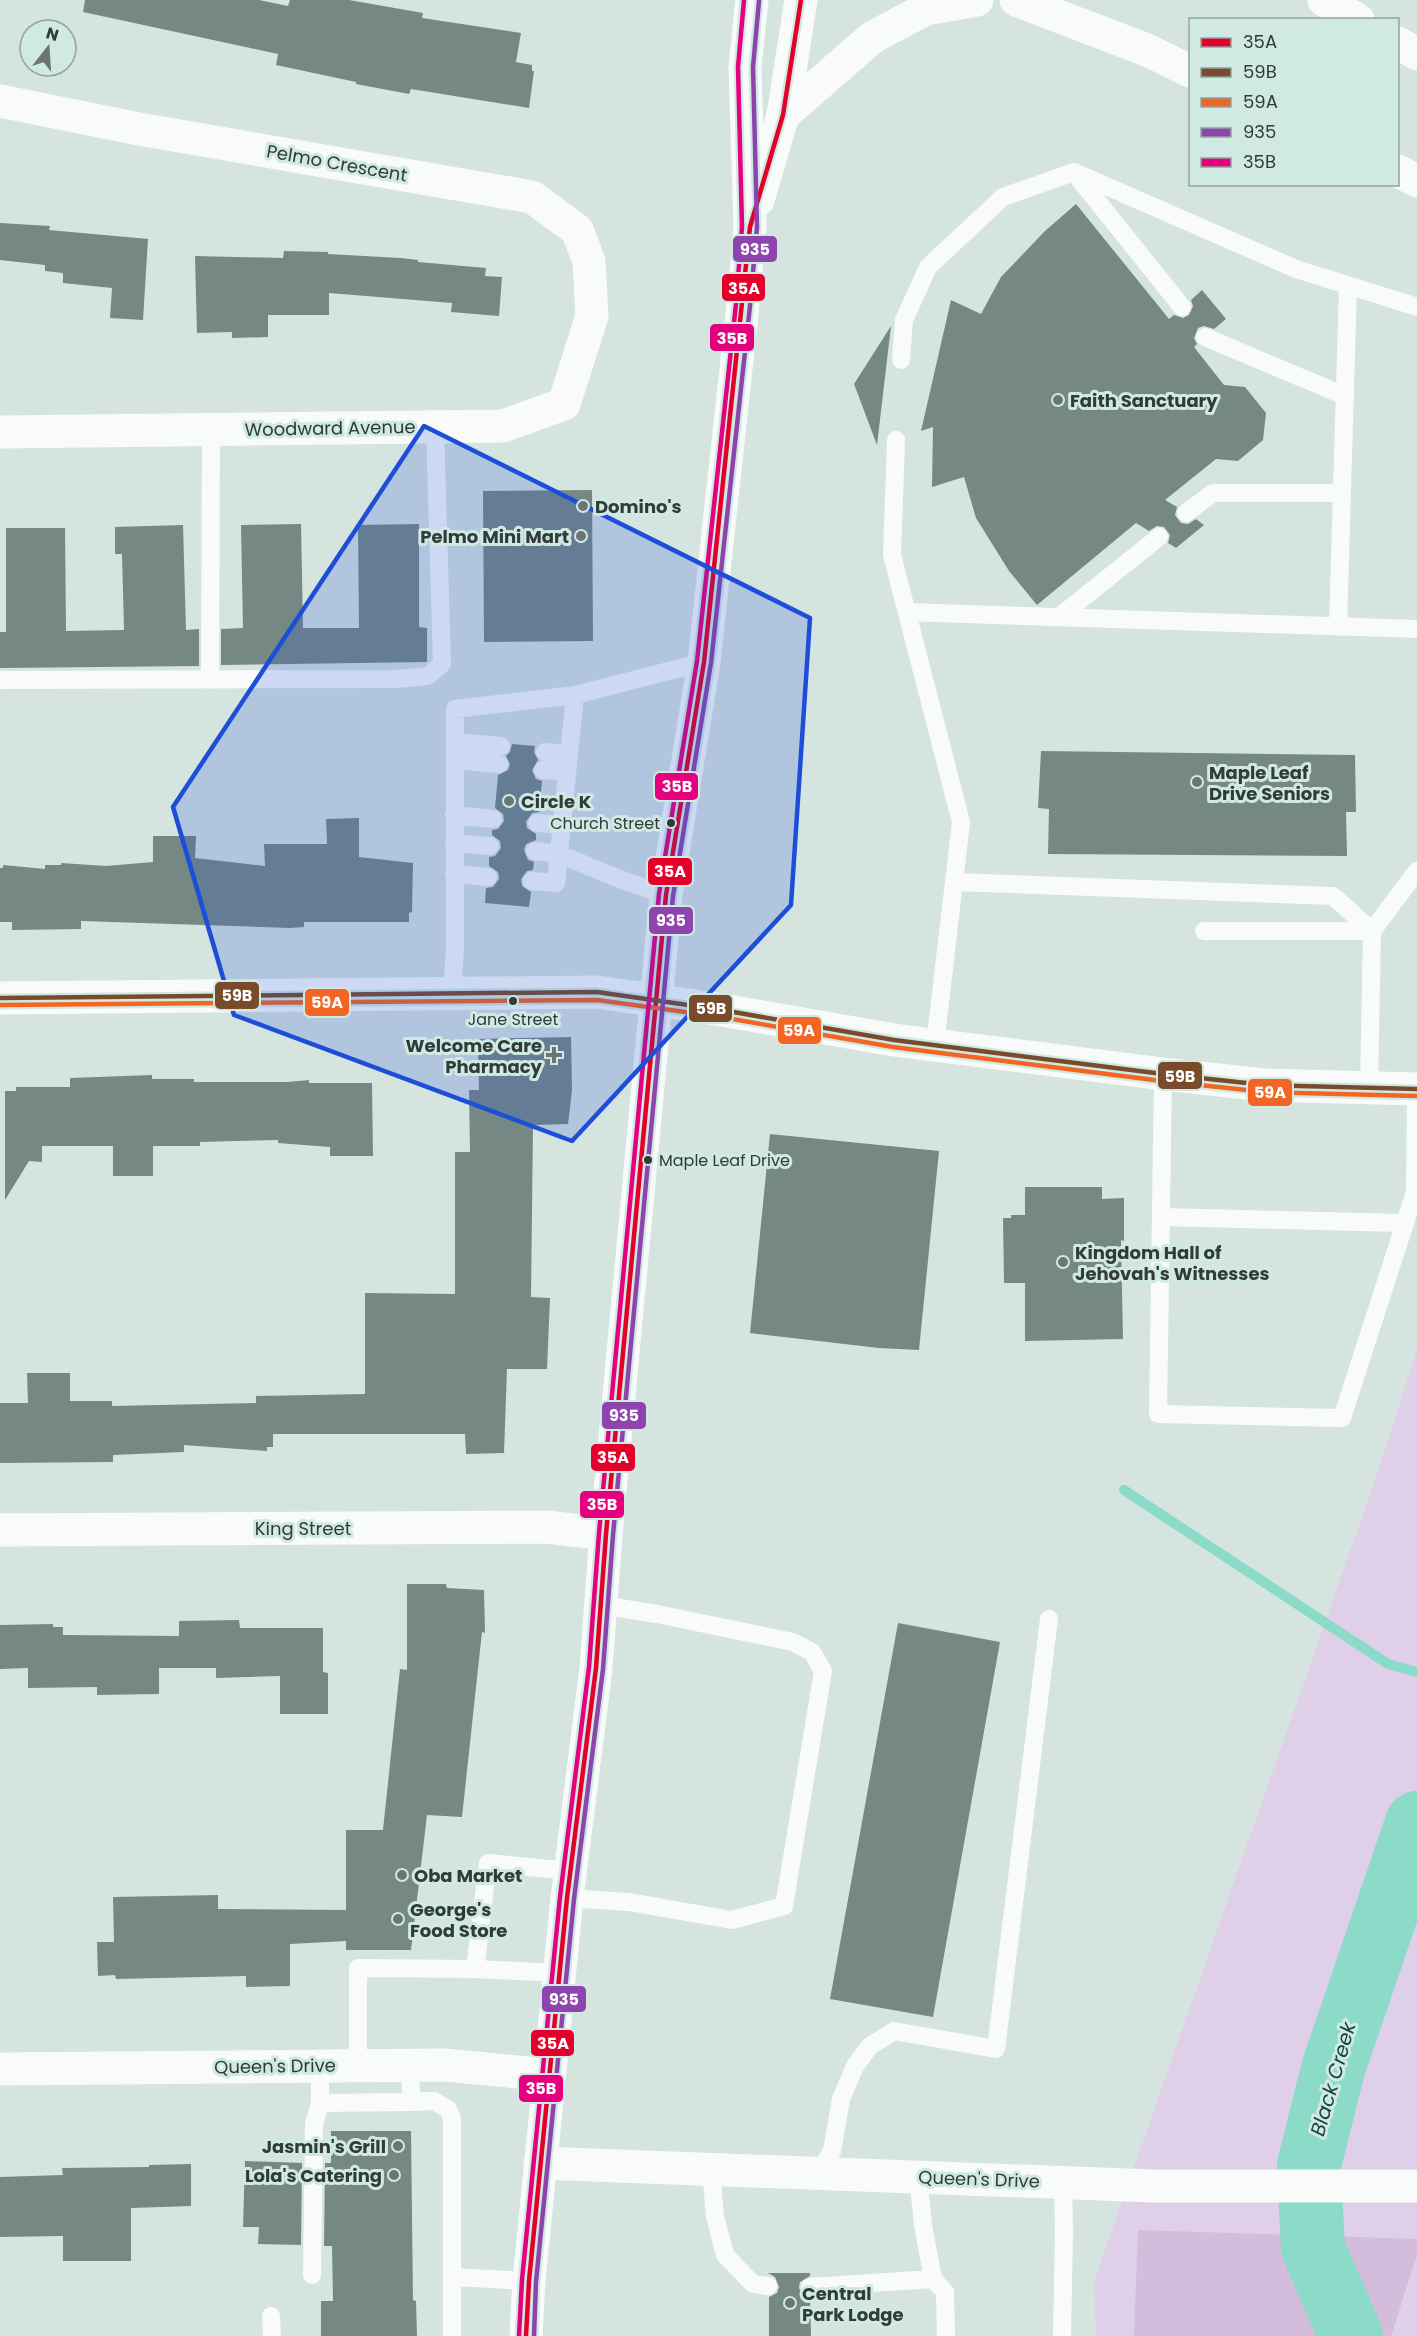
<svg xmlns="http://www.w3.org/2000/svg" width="1417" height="2336" font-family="Poppins,sans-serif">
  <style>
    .green { fill: #e0cfe8 }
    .forest { fill: #d4bcdd }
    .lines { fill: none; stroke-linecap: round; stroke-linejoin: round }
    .stream { stroke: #8cdbc9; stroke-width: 10 }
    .river { stroke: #8cdbc9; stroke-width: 64 }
    .building { fill: #768884 }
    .service { stroke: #f9fbfa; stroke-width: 18 }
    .minor { stroke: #f9fbfa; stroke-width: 33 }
    .tertiary { stroke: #f9fbfa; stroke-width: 33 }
    .secondary { stroke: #f9fbfa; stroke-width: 33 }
    .motorway { stroke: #f9fbfa; stroke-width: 33 }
    .bus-1-casing { stroke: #d0eae3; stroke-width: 9 }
    .bus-2-casing { stroke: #d0eae3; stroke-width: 9 }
    .bus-3-casing { stroke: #d0eae3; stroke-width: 9 }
    .bus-4-casing { stroke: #d0eae3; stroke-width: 9 }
    .bus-5-casing { stroke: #d0eae3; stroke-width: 9 }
    .bus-1 { stroke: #e4002b; stroke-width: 4.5 }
    .bus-2 { stroke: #7a4b2a; stroke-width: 4.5 }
    .bus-3 { stroke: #f26522; stroke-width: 4.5 }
    .bus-4 { stroke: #8e44ad; stroke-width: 4.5 }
    .bus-5 { stroke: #e5007d; stroke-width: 4.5 }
    .marked { fill: #1d4ed8; fill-opacity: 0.2; stroke: #1d4ed8; stroke-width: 4.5; stroke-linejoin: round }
    .poi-dot { fill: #6b7673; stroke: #d0eae3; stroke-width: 2 }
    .bus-dot { fill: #313b39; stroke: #d0eae3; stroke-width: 2 }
    .labels { text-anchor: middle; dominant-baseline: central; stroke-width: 6; stroke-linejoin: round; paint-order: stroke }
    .bus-label { font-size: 16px; fill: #313b39; stroke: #d0eae3; text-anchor: end }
    .street-label { font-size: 18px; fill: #313b39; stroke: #d0eae3 }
    .poi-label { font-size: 18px; font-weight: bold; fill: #313b39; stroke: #d0eae3; text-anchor: start }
    .water-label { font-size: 20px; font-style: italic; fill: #14443a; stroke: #d0eae3 }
    .line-badge { stroke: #d0eae3; stroke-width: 2 }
    .badge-label { font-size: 16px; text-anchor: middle; font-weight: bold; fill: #fff }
  </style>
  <rect width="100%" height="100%" fill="#d6e4e0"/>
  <path class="green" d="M1417,1350v986h-321l-2,-55 281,-801z"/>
  <path class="forest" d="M1138,2230l279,9v16l-26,81h-257z"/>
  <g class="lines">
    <path class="stream" d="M1124,1490l264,174 29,8"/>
    <path class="river" d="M1351,2336l-38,-88 -4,-83 24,-96 84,-246"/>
  </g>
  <path class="building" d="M85,0h174l29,6 2,-6h59l74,13 -1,5 99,15 -5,29 16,3v6h2l-5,37 -118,-19 -2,5 -53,-10v-2l-80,-17 2,-11 -195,-42z
    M1076,204l93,115 5,-4 9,3 6,-3 4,-9 -2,-6 11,-10 24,29 -12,10 -10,-3 -6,2 -4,10 3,6 -3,3 30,38 21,2 21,26 -3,27 -25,21 -22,-2 -51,41 12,7 -2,8 6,8 7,1 8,-5 8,6 -28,23 -8,-5 2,-8 -6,-8 -7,-1 -8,5 -13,-8 -99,82 -28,-34 -33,-53 -12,-41 -32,10 1,-60 -12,4 30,-131 30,14 20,-37 44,-46z
    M0,223l50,3 -1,4 99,9 -5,81 -33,-2 2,-30 -49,-5v-10l-18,-2v-6l-45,-5z
    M284,251l44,1v2l73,4 17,2v2l68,6 -1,8 17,1 -3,39 -48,-4 1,-9 -123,-10v22h-61v22l-36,1v-6l-35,1 -2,-77 88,2z
    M891,326l-14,119 -23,-61z
    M592,490l1,151 -109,1 -1,-151z
    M301,524l2,104h56l-1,-103 61,-1v103l8,1v34l-206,3v-36l22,-1 -2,-103z
    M183,525l3,105 13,-1v37l-199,2v-36h6v-104h59l1,103 58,-1 -2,-76h-7v-27z
    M512,744l23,2 -1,6 4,8 -6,10 4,9 6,2 -3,31 -7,1 -6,9 1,6 9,6v6l-10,4 -2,6 4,10 6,2 -1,8 -6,1 -6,8 1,7 9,6 -2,15 -44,-4 1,-15 7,-1 6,-8 -1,-7 -9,-6v-9l6,-1 6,-8 -1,-7 -8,-6v-5l6,-1 6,-8 -1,-7 -8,-6 3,-33 10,-5 2,-6 -4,-8 4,-4z
    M1041,751l314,4 1,57h-10l1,44 -299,-2 1,-45 -11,-1z
    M359,818v39l54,6 -1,49 -3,1v9h-105v5l-14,1 -209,-7v8l-69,1v-8h-12v-54h3v-3l42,4v-4h16v-2l45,3 47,-4v-26h43l-1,22 70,8 -1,-22h63l-1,-25z
    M571,1037l1,53 -4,34 -35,1 -2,172 19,1 -3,71h-40l-3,84 -38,1 -1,-20h-192v13h-6v4l-83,-6v7l-71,3v7l-113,1v-60h28l-1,-30h43v28h42v5l144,-3v-7l109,-2v-101l90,1v-142h15l-1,-62h10l-1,-51z
    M152,1075v4h42v3h94l21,-2v3h63l1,73h-43v-9l-52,-4v-3l-78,2v4h-47v30h-40v-30h-71v16l-13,-1 -24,39v-109h11v-4h54v-9z
    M770,1134l169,17 -20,199 -40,-2 -129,-15z
    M1025,1187h77v12l22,-1v43l-3,-1 2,99 -98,2v-58h-21l-1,-65h8v-3h14z
    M407,1584h39l1,4 37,2 1,43 -3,-1 -20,185 -35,-2 -16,135h-65v-9l-56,3v42l-44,1v-11l-130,3 -1,-4 -17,1 -1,-34h17l-1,-45 105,-2v14l128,1v-80h37l17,-161 7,1z
    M239,1620l1,8h83v44l5,1v41h-48v-38l-64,2v-10h-57v26l-62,1v-8l-69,1v-20l-28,1v-44l53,-1v3h10v8l116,1v-15z
    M898,1623l102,19 -67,375 -103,-18z
    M331,2131h80l2,169 3,1 1,35h-96v-35h12l-1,-55h-8l1,-83h6z
    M245,2161l57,2 -1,82 -43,-1 1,-17h-16z
    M191,2164v42l-60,2v53h-68v-25l-63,1v-60l63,-2 -1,-7 87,-1v-2z
    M768,2273h42v3l-10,6 -1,5 2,7 9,4 1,38h-42v-39l8,-4 2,-6 -4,-10z"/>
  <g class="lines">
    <path class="service" d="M1077,176l105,131
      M1205,337l140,59
      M901,360l3,-40 24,-53 75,-70 71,-25 222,97 121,38
      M896,440l-4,115 69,267 -26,223
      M1186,513l27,-20h129
      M907,612l510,17
      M1059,617l100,-80
      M1338,627l10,-341
      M0,680l397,-1 31,-3 14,-12 -7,-237
      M210,680l1,-250
      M455,742l46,4
      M545,752l24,2
      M455,760l44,4
      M543,770l24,2
      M454,815l39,4
      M537,823l25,2
      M454,843l36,3
      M535,851l24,3 63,26 44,15
      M454,874l34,3
      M532,881l24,2 19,-188
      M954,882l379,14 39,35
      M1204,931h168
      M452,995l3,-50v-236l120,-14 129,-33
      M1163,1074l-5,340 184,4 73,-226 1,-103
      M1369,1088l3,-157 45,-60
      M1161,1217l243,6
      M567,1898l62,4 103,18 52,-14 39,-235 -11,-19 -19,-10 -136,-28 -56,-9
      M475,1969l84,4
      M320,2065v38l91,-1
      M358,2065v-97l117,1 13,-106 82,8
      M410,2065l1,37 23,-1 14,8 4,9v218
      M711,2169l4,47 10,39 28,29 15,2
      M818,2173l14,-22 9,-52 14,-33 15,-20 24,-15 102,18 53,-430
      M918,2177l5,48 10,54 12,13 1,44
      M312,2275l2,-151 6,-21
      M453,2277l76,4
      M810,2287l123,-8
      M271,2316l1,20
      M1062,2336l2,-104 -1,-50"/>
    <path class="minor" d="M0,101l139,28 393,68 45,33 12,31 3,55 -28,88 -61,22 -503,6
      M0,1530l547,-3 59,7
      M0,2069l445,-4 104,10
      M540,2163l613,23h264"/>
    <path class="tertiary" d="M0,998l597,-6 119,17 178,31 269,34 102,11 152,4"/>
    <path class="secondary" d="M758,200l25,-85 18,-115
      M526,2336l3,-55 38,-383 29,-230 10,-134 60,-639 38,-233 39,-357 7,-78 -5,-160 7,-67"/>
    <path class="motorway" d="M1016,0l131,50 43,21
      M1324,0l34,20
      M1398,43l19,11
      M783,115l90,-78 53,-28 51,-9
      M1398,171l19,10"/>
    <g class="bus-1-casing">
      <path id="bus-1" d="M526,2336l3,-55 38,-383 29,-230 10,-134 60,-639 38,-233 46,-435 33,-112 18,-115"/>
    </g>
    <g class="bus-2-casing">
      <path id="bus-2" d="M0,998l597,-6 119,17 178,31 269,34 102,11 152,4"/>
    </g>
    <g class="bus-3-casing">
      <path id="bus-3" d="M0,1005l597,-5 118,16 178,31 269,34 103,11 152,4"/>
    </g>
    <g class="bus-4-casing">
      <path id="bus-4" d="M534,2336l2,-54 38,-383 29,-230 10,-134 60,-639 38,-233 39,-357 7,-79 -4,-160 6,-66"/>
    </g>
    <g class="bus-5-casing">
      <path id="bus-5" d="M519,2336l3,-56 38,-383 29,-230 10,-134 60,-639 38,-233 39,-357 6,-77 -4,-160 6,-67"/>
    </g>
    <use href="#bus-1" class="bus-1"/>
    <use href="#bus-2" class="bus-2"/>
    <use href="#bus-3" class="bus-3"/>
    <use href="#bus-4" class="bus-4"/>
    <use href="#bus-5" class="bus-5"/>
  </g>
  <path class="marked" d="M424,426l386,192 -19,287 -219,236 -338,-126 -61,-208z"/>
  <g class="poi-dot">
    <circle cx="1058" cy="400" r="6"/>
    <circle cx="583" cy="506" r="6"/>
    <circle cx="581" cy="536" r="6"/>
    <circle cx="1197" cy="782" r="6"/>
    <circle cx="509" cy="801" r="6"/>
    <path d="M551 1046h6v6h6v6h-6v6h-6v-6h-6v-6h6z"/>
    <circle cx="1063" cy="1262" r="6"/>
    <circle cx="402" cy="1875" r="6"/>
    <circle cx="398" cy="1919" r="6"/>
    <circle cx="398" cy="2146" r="6"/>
    <circle cx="394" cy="2175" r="6"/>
    <circle cx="790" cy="2303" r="6"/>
  </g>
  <g class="bus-dot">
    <circle cx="671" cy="823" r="5"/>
    <circle cx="513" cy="1001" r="5"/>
    <circle cx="648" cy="1160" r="5"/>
  </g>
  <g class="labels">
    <g class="bus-label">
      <text x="660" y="823">Church Street</text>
      <text x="513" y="1019" text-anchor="middle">Jane Street</text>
      <text x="659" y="1160" text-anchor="start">Maple Leaf Drive</text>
    </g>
    <g class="street-label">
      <text transform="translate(337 163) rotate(10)">Pelmo Crescent</text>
      <text transform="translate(330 428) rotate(-1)">Woodward Avenue</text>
      <text x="303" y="1528">King Street</text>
      <text transform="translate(275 2066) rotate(-1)">Queen's Drive</text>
      <text transform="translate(979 2179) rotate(2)">Queen's Drive</text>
    </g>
    <g class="poi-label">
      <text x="1070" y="400">Faith Sanctuary</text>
      <text x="595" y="506">Domino's</text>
      <text x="569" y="536" text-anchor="end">Pelmo Mini Mart</text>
      <text x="1209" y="772">Maple Leaf<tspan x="1209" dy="21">Drive Seniors</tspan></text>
      <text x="521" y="801">Circle K</text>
      <text x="542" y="1045" text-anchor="end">Welcome Care<tspan x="542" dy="21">Pharmacy</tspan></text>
      <text x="1075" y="1252">Kingdom Hall of<tspan x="1075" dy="21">Jehovah's Witnesses</tspan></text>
      <text x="414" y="1875">Oba Market</text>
      <text x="410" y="1909">George's<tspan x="410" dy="21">Food Store</tspan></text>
      <text x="386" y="2146" text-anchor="end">Jasmin's Grill</text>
      <text x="382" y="2175" text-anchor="end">Lola's Catering</text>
      <text x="802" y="2293">Central<tspan x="802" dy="21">Park Lodge</tspan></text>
    </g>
    <g class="water-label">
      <text transform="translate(1333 2079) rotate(-74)">Black Creek</text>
    </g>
  </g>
  <g class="line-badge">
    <rect x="732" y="235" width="46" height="28" rx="6" fill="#8e44ad"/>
    <rect x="721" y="273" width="45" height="29" rx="6" fill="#e4002b"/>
    <rect x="709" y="323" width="46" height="29" rx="6" fill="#e5007d"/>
    <rect x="654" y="772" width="45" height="29" rx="6" fill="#e5007d"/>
    <rect x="647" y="857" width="46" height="29" rx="6" fill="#e4002b"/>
    <rect x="648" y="906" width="46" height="29" rx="6" fill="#8e44ad"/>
    <rect x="214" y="981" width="46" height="29" rx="6" fill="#7a4b2a"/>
    <rect x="304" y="988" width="46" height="29" rx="6" fill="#f26522"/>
    <rect x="688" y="994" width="45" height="29" rx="6" fill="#7a4b2a"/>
    <rect x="777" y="1016" width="45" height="29" rx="6" fill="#f26522"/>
    <rect x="1157" y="1061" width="46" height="29" rx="6" fill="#7a4b2a"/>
    <rect x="1247" y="1078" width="46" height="29" rx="6" fill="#f26522"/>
    <rect x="601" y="1401" width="46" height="29" rx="6" fill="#8e44ad"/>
    <rect x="590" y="1443" width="46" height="29" rx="6" fill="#e4002b"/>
    <rect x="579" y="1490" width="46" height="29" rx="6" fill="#e5007d"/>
    <rect x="541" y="1985" width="46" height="28" rx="6" fill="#8e44ad"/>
    <rect x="530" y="2029" width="45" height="28" rx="6" fill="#e4002b"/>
    <rect x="518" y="2074" width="46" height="29" rx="6" fill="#e5007d"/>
  </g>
  <g class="badge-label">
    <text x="755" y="255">935</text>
    <text x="744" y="294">35A</text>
    <text x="732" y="344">35B</text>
    <text x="677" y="792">35B</text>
    <text x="670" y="877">35A</text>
    <text x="671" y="926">935</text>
    <text x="237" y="1001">59B</text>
    <text x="327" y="1008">59A</text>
    <text x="711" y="1014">59B</text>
    <text x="799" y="1036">59A</text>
    <text x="1180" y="1082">59B</text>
    <text x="1270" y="1098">59A</text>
    <text x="624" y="1421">935</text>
    <text x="613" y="1463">35A</text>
    <text x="602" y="1510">35B</text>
    <text x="564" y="2005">935</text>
    <text x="553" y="2049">35A</text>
    <text x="541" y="2094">35B</text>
  </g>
  <rect x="1189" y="18" width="210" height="168" fill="#d0eae3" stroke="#90a49f" stroke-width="1.5"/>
  <rect x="1201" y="38" width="30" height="9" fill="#e4002b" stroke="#90a49f" stroke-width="1.5"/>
  <text x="1243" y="48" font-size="18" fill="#313b39">35A</text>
  <rect x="1201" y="68" width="30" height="9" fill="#7a4b2a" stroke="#90a49f" stroke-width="1.5"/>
  <text x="1243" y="78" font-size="18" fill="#313b39">59B</text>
  <rect x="1201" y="98" width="30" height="9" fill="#f26522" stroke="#90a49f" stroke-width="1.5"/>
  <text x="1243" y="108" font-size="18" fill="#313b39">59A</text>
  <rect x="1201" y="128" width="30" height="9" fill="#8e44ad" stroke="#90a49f" stroke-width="1.5"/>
  <text x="1243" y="138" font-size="18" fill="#313b39">935</text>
  <rect x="1201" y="158" width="30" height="9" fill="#e5007d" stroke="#90a49f" stroke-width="1.5"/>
  <text x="1243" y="168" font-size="18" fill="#313b39">35B</text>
  <g transform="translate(48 48) rotate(17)"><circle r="28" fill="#d0eae3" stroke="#90a49f" stroke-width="1.5"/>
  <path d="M0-4.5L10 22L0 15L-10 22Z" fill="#6b7673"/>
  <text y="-9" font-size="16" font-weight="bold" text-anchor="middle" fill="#313b39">N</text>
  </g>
</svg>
